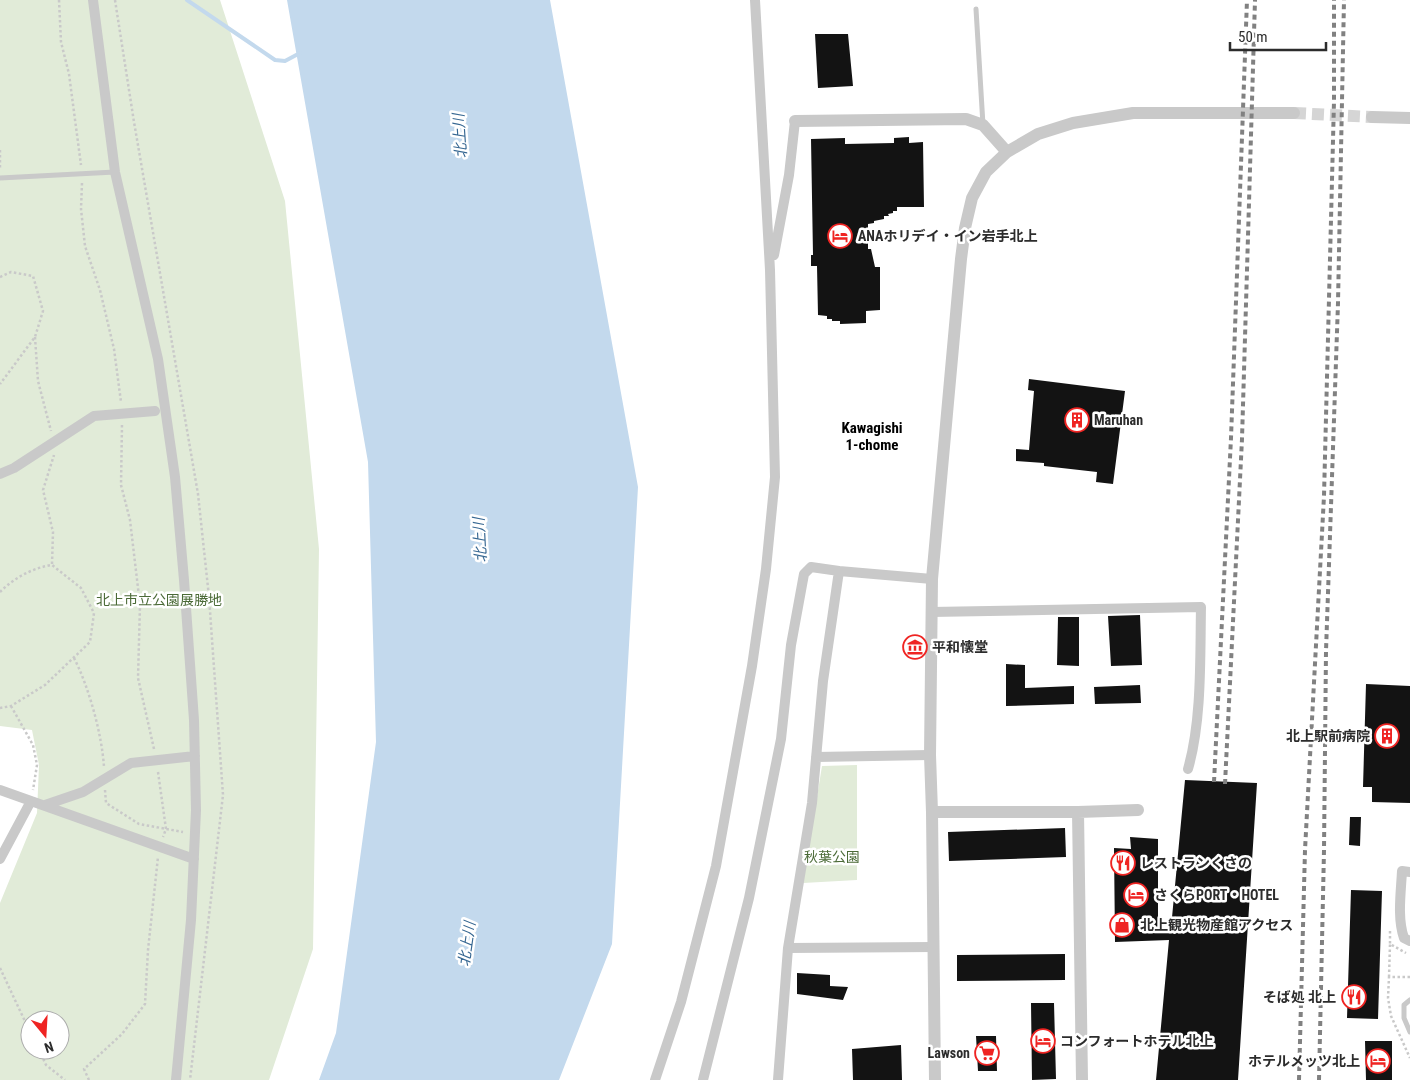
<svg xmlns="http://www.w3.org/2000/svg" width="1410" height="1080" font-family="'Roboto Condensed','Noto Sans JP',sans-serif">
  <style>
    .green { fill: #e1ebd8; fill-rule: evenodd }
    .water { fill: #c3d9ed }
    .lines { fill: none; stroke-linecap: round; stroke-linejoin: round }
    .stream { stroke: #c3d9ed; stroke-width: 4 }
    .building { fill: #131313 }
    .tertiary-tunnel { stroke: #d5d5d5; stroke-width: 12; stroke-dasharray: 12 6; stroke-linecap: butt }
    .path { stroke: #c9c9c9; stroke-width: 2.5; stroke-dasharray: 2.5 2.5; stroke-linecap: butt }
    .service { stroke: #c9c9c9; stroke-width: 5 }
    .minor { stroke: #c9c9c9; stroke-width: 10 }
    .tertiary { stroke: #c9c9c9; stroke-width: 12 }
    .rail { stroke: #818181; stroke-width: 4; stroke-dasharray: 5 4; stroke-linecap: butt }
    .labels { text-anchor: middle; dominant-baseline: central; stroke-width: 5; stroke-linejoin: round; paint-order: stroke }
    .poi-label { font-size: 14px; font-weight: bold; fill: #2c2c2c; stroke: #fff; text-anchor: start }
    .park-label { font-size: 14px; fill: #4b6a37; stroke: #fff }
    .water-label { font-size: 15px; font-style: italic; fill: #366792; stroke: #fff }
    .neighbourhood-label { font-size: 15px; font-weight: bold; fill: #000; stroke: #fff }
  </style>
  <rect width="100%" height="100%" fill="#fff"/>
  <path class="green" d="M0,0h220l65,201 34,348 -6,400 -44,131h-269v-177l37,-90 2,-48 -7,-35 -32,-4zM30,1020h30v30h-30z
    M857,765v115l-54,3 19,-117z"/>
  <path class="water" d="M287,0h263l88,487 -26,457 -53,136h-240l17,-47 40,-291 -8,-280z"/>
  <g class="lines">
    <path class="stream" d="M187,0l88,60 10,1 15,-8"/>
  </g>
  <path class="building" d="M815,34h33l5,52 -35,2z
    M909,137v6l14,-1 1,65h-27v4h-4v2l-5,1 1,2h-5v3l-10,2v2l-6,1v25h3l4,18h5v43l-14,1v12l-26,1v-3h-8v-2h-5v-3l-9,-1 -1,-49h-6v-11h2l-2,-116 34,-1v6l49,-1v-5z
    M1029,379l96,12 -12,93 -17,-2 1,-10 -53,-6v-3l-28,-2v-12l13,1 5,-59 -6,-1z
    M1140,615l2,50 -31,1 -3,-50z
    M1058,617h21v49l-22,-1z
    M1006,664l19,1v23l49,-2v18l-68,2z
    M1366,684l44,2v117l-38,-1v-15h-9z
    M1140,685l1,18 -46,1 -1,-17z
    M1185,780l72,3 -19,297h-82l13,-140 -54,2 -1,-94 17,1 -1,-12 28,2v88l13,1z
    M1350,817h11l-1,29 -11,-1z
    M1065,828l1,29 -117,4 -1,-29z
    M1351,890l31,1 -4,128 -31,-1z
    M1065,954v26l-108,1v-26z
    M797,973l33,2v11l18,1 -5,13 -46,-6z
    M1031,1003h23l2,76 -24,1z
    M976,1036h20l1,35h-19z
    M1365,1041h27v39h-26z
    M901,1045l1,35h-49l-1,-31z"/>
  <g class="lines">
    <path class="tertiary-tunnel" d="M1294,113l78,4"/>
    <path class="path" d="M59,0l2,42 8,32 12,91
      M115,0l19,122 64,372 11,103 14,198 -33,285
      M0,150v20
      M82,183l-1,26 4,37 15,44 14,59 7,53
      M0,277l11,-5 22,4 10,35 -8,26 -35,47
      M35,337l3,44 13,50
      M122,425l-1,60 9,35 10,85 -2,73 16,71
      M52,564l1,-32 -10,-42 11,-35
      M0,592c14,-14 32,-24 52,-27l29,23 13,25 -4,29 -45,43 -34,21 -11,2
      M74,658c15,29 28,77 30,109
      M11,706l22,39 4,20 -4,25
      M158,772l8,57 -3,8
      M105,790l1,13 33,21 44,8
      M1390,931v13l16,9
      M0,968l30,64
      M1389,977l1,-33
      M1410,977h-21l-1,21 3,18 19,42
      M39,1050l7,15 19,15
      M89,1080l-5,-11 38,-35 23,-30 3,-54 10,-93"/>
    <path class="service" d="M976,9l7,116
      M0,178l115,-6
      M1410,1000l-6,5v13l6,14"/>
    <path class="minor" d="M93,0l22,172 43,187 17,118 9,103 10,140 2,90 -5,110 -15,160
      M774,255l15,-80 6,-54
      M0,474l14,-6 80,-52 61,-5
      M931,612l270,-5c-1,51 1,113 -13,162
      M816,757l114,-2
      M0,790l194,69
      M45,805l38,-13 48,-29 64,-7
      M0,859l31,-58
      M1410,872l-8,-1c-1,21 -5,47 2,67l6,3
      M788,948l146,-1
      M655,1080l26,-78 35,-136 36,-200 14,-97 9,-92 -5,-207 -15,-270
      M703,1080l46,-182 32,-159 10,-94 13,-71 7,-7 28,4 93,8
      M778,1080l10,-132 24,-145 11,-122 16,-110"/>
    <path class="tertiary" d="M1372,117l38,1
      M795,121l171,-2 17,6 24,27
      M932,812h146l60,-2
      M1078,812l4,268
      M935,1080l-3,-268 -2,-57 2,-176 29,-320 4,-31 7,-30 14,-26 21,-20 31,-18 35,-11 60,-10h161"/>
    <path class="rail" d="M1214,782l17,-344 16,-438
      M1225,784l17,-345 13,-439
      M1299,1080l6,-230 19,-354 10,-395v-101
      M1319,1080l5,-230 2,-199 12,-348 6,-303"/>
  </g>
  <defs>
    <g id="hotel-ring" transform="scale(1.25)"><circle r="9.5" fill="#fff" stroke="#ef2422" stroke-width="1.5"/><path d="M-6-4.5h1.5V1H6V5H4.5V3h-9V5H-6ZM-4 0a1.8 1.8 0 1 1 3.6 0ZM.5 0V-2.5h3Q6-2.5 6 0Z" fill="#ef2422"/></g>
    <g id="building-ring" transform="scale(1.25)"><circle r="9.5" fill="#fff" stroke="#ef2422" stroke-width="1.5"/><path d="M-4-6H4V6H1V3H-1V6H-4ZM-2.5-4.3h1.7v1.8h-1.7ZM.8-4.3h1.7v1.8H.8ZM-2.5-1h1.7V.8h-1.7ZM.8-1h1.7V.8H.8Z" fill="#ef2422"/></g>
    <g id="museum-ring" transform="scale(1.25)"><circle r="9.5" fill="#fff" stroke="#ef2422" stroke-width="1.5"/><path d="M0-6L6-3V-2H-6V-3ZM-5-1h2V3h-2ZM-1-1h2V3h-2ZM3-1h2V3H3ZM-6 4H6V6H-6Z" fill="#ef2422"/></g>
    <g id="restaurant-ring" transform="scale(1.25)"><circle r="9.5" fill="#fff" stroke="#ef2422" stroke-width="1.5"/><path d="M-5-6h1v4h1v-4h1v4h1v-4h1v5L-1.5 .5V6h-2V.5L-5-1ZM5-6V6H3V1.5H1.5Q1.5-4 5-6Z" fill="#ef2422"/></g>
    <g id="shop-ring" transform="scale(1.25)"><circle r="9.5" fill="#fff" stroke="#ef2422" stroke-width="1.5"/><path d="M-5-2.5h2.3a2.7 3.5 0 0 1 5.4 0H5L5.5 6h-11ZM-1.5-2.5h3a1.5 2.3 0 0 0-3 0Z" fill="#ef2422"/></g>
    <g id="supermarket-ring" transform="scale(1.25)"><circle r="9.5" fill="#fff" stroke="#ef2422" stroke-width="1.5"/><path d="M-6-5.5h2.5l.6 2H6L4.5 2H-2.5L-4.4-4H-6ZM-1.5 3.2a1.3 1.3 0 1 0 .1 0ZM3 3.2a1.3 1.3 0 1 0 .1 0Z" fill="#ef2422"/></g>
  </defs>
  <g fill-rule="evenodd">
    <use href="#hotel-ring" x="840" y="236"/>
    <use href="#building-ring" x="1077" y="420"/>
    <use href="#museum-ring" x="915" y="647"/>
    <use href="#building-ring" x="1387" y="736"/>
    <use href="#restaurant-ring" x="1123" y="863"/>
    <use href="#hotel-ring" x="1136" y="895"/>
    <use href="#shop-ring" x="1122" y="925"/>
    <use href="#restaurant-ring" x="1354" y="997"/>
    <use href="#hotel-ring" x="1043" y="1041"/>
    <use href="#supermarket-ring" x="987" y="1053"/>
    <use href="#hotel-ring" x="1378" y="1061"/>
  </g>
  <g class="labels">
    <g class="poi-label">
      <text x="858" y="236">ANAホリデイ・イン岩手北上</text>
      <text x="1094" y="420">Maruhan</text>
      <text x="932" y="647">平和懐堂</text>
      <text x="1370" y="736" text-anchor="end">北上駅前病院</text>
      <text x="1140" y="863">レストランくさの</text>
      <text x="1154" y="895">さくらPORT・HOTEL</text>
      <text x="1140" y="925">北上観光物産館アクセス</text>
      <text x="1336" y="997" text-anchor="end">そば処 北上</text>
      <text x="1060" y="1041">コンフォートホテル北上</text>
      <text x="970" y="1053" text-anchor="end">Lawson</text>
      <text x="1360" y="1061" text-anchor="end">ホテルメッツ北上</text>
    </g>
    <g class="park-label">
      <text x="159" y="600">北上市立公園展勝地</text>
      <text x="832" y="857">秋葉公園</text>
    </g>
    <g class="water-label">
      <text transform="translate(460 136) rotate(-94)">北上川</text>
      <text transform="translate(480 540) rotate(-93)">北上川</text>
      <text transform="translate(467 944) rotate(-82)">北上川</text>
    </g>
    <g class="neighbourhood-label">
      <text x="872" y="428">Kawagishi<tspan x="872" dy="17">1-chome</tspan></text>
    </g>
  </g>
  <g transform="translate(45 1035) rotate(162)"><circle r="24" fill="#ffffff" stroke="#ababab"/>
  <path d="M0-4L9 19L0 12L-9 19Z" fill="#ef2422"/>
  <text y="-8" font-size="14" font-weight="bold" text-anchor="middle" fill="#2c2c2c">N</text>
  </g>
  <path d="M1230 42v8h96v-8" fill="none" stroke="#2c2c2c" stroke-width="2.5"/>
  <text x="1238" y="42" font-size="15" fill="#2c2c2c" stroke="#ffffff" stroke-width="4" paint-order="stroke">50 m</text>
</svg>
